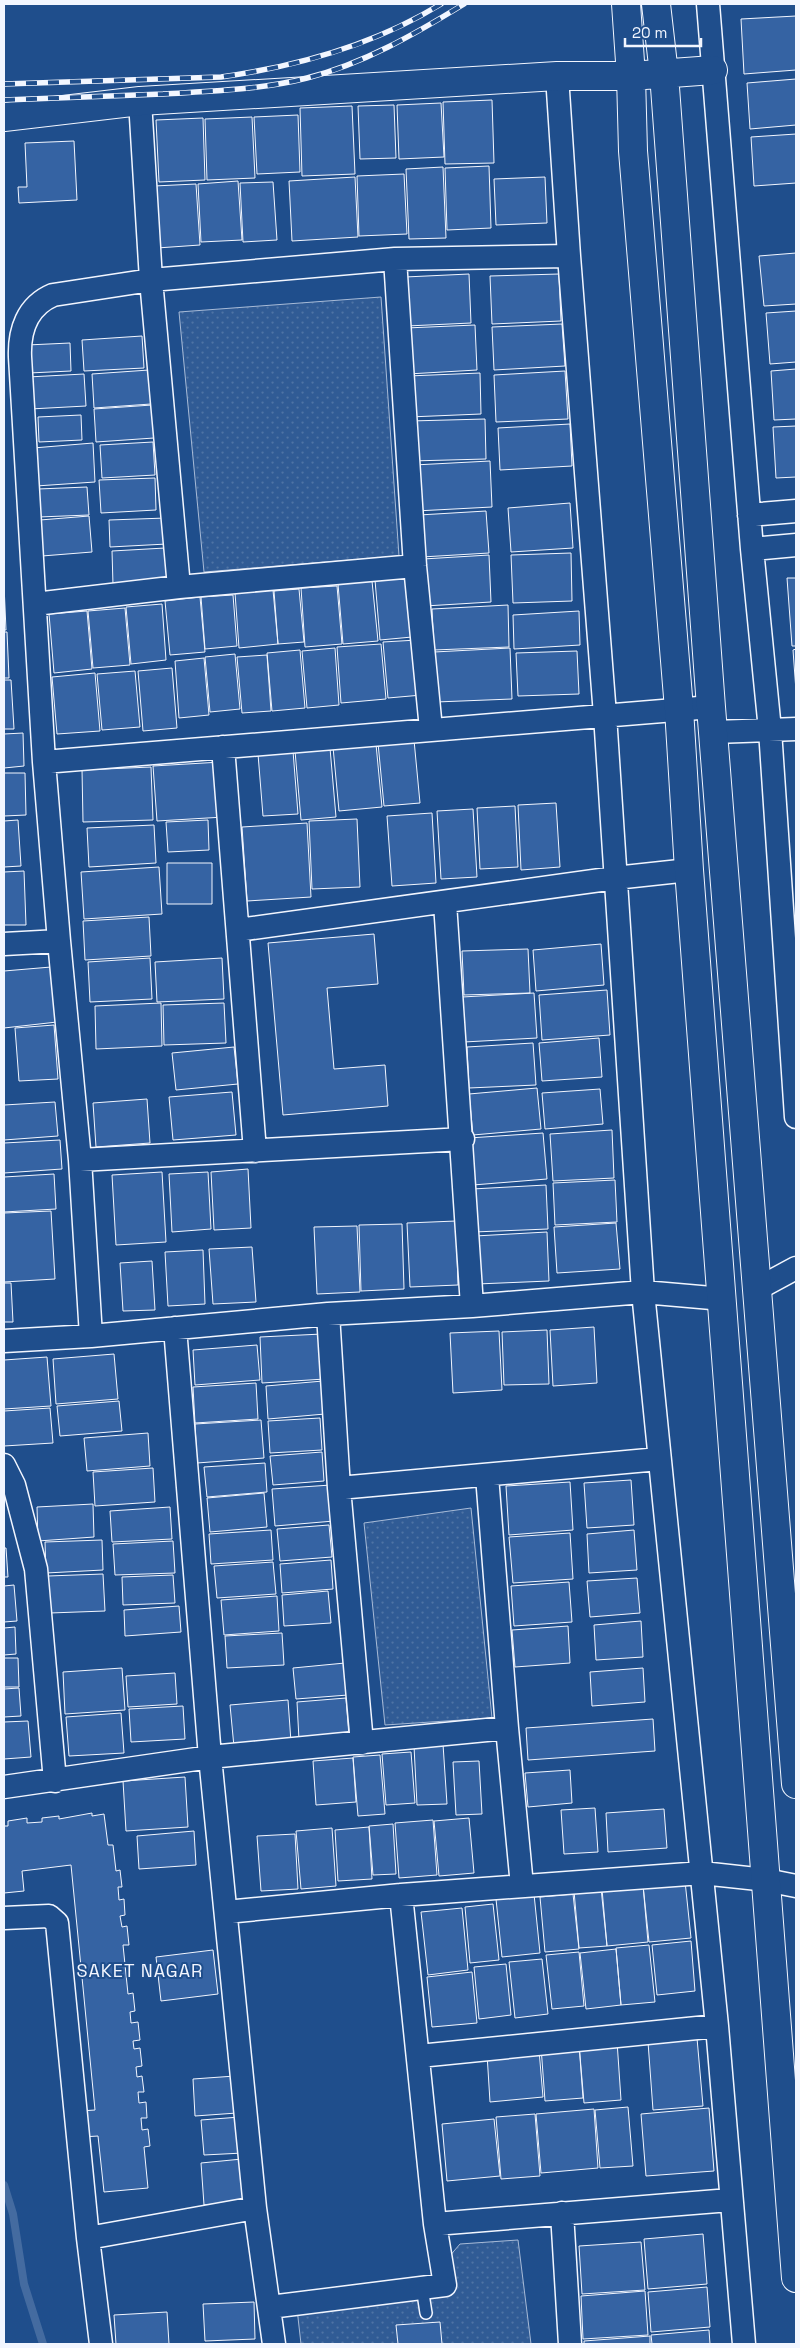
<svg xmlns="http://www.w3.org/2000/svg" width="800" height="2348" font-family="'Space Grotesk',sans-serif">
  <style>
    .park { fill: url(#park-dots); stroke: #a8bbd7 }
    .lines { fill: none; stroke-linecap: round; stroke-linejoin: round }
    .stream { stroke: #446ba0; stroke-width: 8 }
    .building { fill: #3563a3; stroke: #f2f6ff }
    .lane-casing { stroke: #f2f6ff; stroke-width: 14 }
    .street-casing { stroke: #f2f6ff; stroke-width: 25 }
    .secondary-casing { stroke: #f2f6ff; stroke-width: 30 }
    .lane { stroke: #1f4e8c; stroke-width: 11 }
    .street { stroke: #1f4e8c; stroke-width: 22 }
    .secondary { stroke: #1f4e8c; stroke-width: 28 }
    .rail-casing { stroke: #f2f6ff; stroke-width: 5.5 }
    .rail { stroke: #1f4e8c; stroke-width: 4; stroke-dasharray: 11; stroke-linecap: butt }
    .labels { text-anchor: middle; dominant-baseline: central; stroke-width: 4; stroke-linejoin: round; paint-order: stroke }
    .neighbourhood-label { font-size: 18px; letter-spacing: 1px; fill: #f2f6ff; stroke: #1f4e8c }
  </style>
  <defs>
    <pattern id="park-dots" width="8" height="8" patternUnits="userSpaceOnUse" patternTransform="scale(1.25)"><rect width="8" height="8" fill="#305b95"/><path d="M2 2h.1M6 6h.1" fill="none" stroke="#4e73a5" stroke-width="1.8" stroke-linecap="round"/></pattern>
  </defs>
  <rect width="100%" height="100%" fill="#1f4e8c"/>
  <path class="park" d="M381,297l18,259 -195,16 -25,-260z
    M471,1508l21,210 -107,7 -21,-202z
    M518,2240l13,104h-230l-5,-44 133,-20 31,-36z"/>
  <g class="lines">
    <path class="stream" d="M4,2185l9,29 11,70 19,60"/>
  </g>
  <path class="building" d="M796,16v54l-52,4 -3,-55z
    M796,79v46l-46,4 -3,-46z
    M492,100l2,63 -49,1 -2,-62z
    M441,103l3,54 -45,2 -2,-54z
    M394,105l2,53 -36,1 -2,-53z
    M352,106l3,68 -53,2 -2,-68z
    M298,115l2,57 -43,2 -3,-57z
    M252,117l3,61 -48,2 -2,-61z
    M203,118l2,62 -46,2 -3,-62z
    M796,134v49l-42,3 -3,-49z
    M74,141l3,59 -58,3 -1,-16h9l-2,-44z
    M489,166l2,62 -44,2 -2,-62z
    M443,167l3,71 -37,1 -3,-70z
    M404,174l3,60 -48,2 -2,-60z
    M355,177l3,60 -66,4 -3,-60z
    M545,177l2,46 -51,2 -2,-46z
    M238,181l4,59 -41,2 -3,-58z
    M273,182l4,58 -34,2 -3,-59z
    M196,184l4,61 -43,3 -3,-62z
    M796,253v51l-32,2 -5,-50z
    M469,274l2,49 -64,3 -2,-49z
    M559,274l2,47 -69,3 -2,-48z
    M796,311v51l-26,2 -4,-51z
    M562,324l3,42 -71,4 -2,-43z
    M475,325l2,45 -69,4 -2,-46z
    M142,336l2,32 -60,3 -2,-31z
    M70,343l1,28 -42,2 -2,-28z
    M796,369v50l-22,1 -3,-49z
    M149,370l2,34 -57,4 -2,-34z
    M565,371l3,48 -72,3 -2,-47z
    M480,373l1,41 -72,3 -1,-41z
    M84,374l2,32 -56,3 -2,-32z
    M152,405l2,33 -58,4 -2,-33z
    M81,415l1,25 -43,2 -1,-25z
    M485,419l1,40 -75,2 -1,-40z
    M570,424l2,42 -72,4 -2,-42z
    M796,426v51l-20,1 -3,-51z
    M153,442l2,33 -53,3 -2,-33z
    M93,443l2,39 -59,4 -3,-38z
    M490,461l2,46 -76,4 -2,-46z
    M155,478l1,32 -55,3 -2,-33z
    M87,487l2,28 -50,2 -1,-28z
    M570,503l3,45 -62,4 -3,-44z
    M486,511l3,42 -67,4 -3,-42z
    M89,516l3,36 -50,4 -2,-36z
    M166,518l1,26 -57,3 -1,-27z
    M165,548l2,34 -54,3 -1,-34z
    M571,553l1,48 -59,2 -2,-48z
    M489,555l2,47 -66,4 -2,-47z
    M407,578l5,59 -32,3 -5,-60z
    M787,578h9v68h-4z
    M372,581l6,60 -35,3 -5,-60z
    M4,585l2,45h-2z
    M337,586l5,58 -37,3 -4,-59z
    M299,589l5,53 -26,2 -4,-53z
    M273,590l5,54 -39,4 -4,-55z
    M233,595l4,51 -32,3 -4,-52z
    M200,597l5,55 -35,3 -5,-54z
    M162,604l4,56 -35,4 -5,-57z
    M508,605l1,42 -75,3 -2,-41z
    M125,608l5,57 -37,3 -5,-57z
    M87,611l5,58 -38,4 -5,-59z
    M579,611l1,34 -66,4 -1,-34z
    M4,632h3l2,46h-5z
    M417,640l5,55 -34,3 -5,-56z
    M381,644l5,55 -45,4 -4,-56z
    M335,648l4,57 -32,3 -5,-57z
    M510,648l2,51 -76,3 -2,-50z
    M796,649v42l-3,-41z
    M300,650l5,58 -33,3 -5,-58z
    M577,651l2,43 -61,2 -2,-43z
    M235,654l5,55 -30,3 -5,-55z
    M267,655l4,56 -29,2 -5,-56z
    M204,658l5,57 -30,3 -4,-57z
    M172,668l5,60 -34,3 -5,-60z
    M135,671l5,56 -38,3 -5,-56z
    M95,673l5,58 -43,3 -5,-57z
    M4,680h7l3,49h-10z
    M23,733l1,33 -20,2v-34z
    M414,740l6,63 -36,3 -6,-63z
    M376,744l6,63 -43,4 -6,-64z
    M330,748l6,69 -35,3 -6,-69z
    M293,751l5,63 -35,2 -5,-62z
    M221,762l3,55 -67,4 -4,-55z
    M151,767l2,53 -70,2 -1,-52z
    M4,773h21l1,42 -22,1z
    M556,803l4,64 -39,3 -3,-65z
    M515,806l3,61 -38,2 -3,-61z
    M473,809l4,68 -36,2 -4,-68z
    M432,813l4,70 -44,3 -5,-70z
    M357,819l3,68 -48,2 -3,-68z
    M18,820l3,46 -17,1v-46z
    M208,820l1,30 -41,2 -2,-30z
    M307,823l4,74 -64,4 -5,-74z
    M154,825l2,38 -67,4 -2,-39z
    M167,863h45v41h-45z
    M159,867l3,47 -78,5 -3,-47z
    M24,871l2,54h-22v-53z
    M149,917l2,39 -66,4 -2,-39z
    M374,934l4,50 -51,4 7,81 51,-4 3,41 -105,9 -15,-172z
    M601,944l3,41 -68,6 -3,-41z
    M528,949l2,44 -66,2 -2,-44z
    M150,958l2,41 -62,3 -2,-40z
    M222,958l2,41 -67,3 -2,-40z
    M51,967l6,55 -53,6v-57z
    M607,990l3,45 -68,5 -3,-45z
    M534,993l3,45 -73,4 -2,-45z
    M161,1003l1,43 -66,3 -1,-43z
    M224,1003l2,40 -62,2 -1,-40z
    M54,1025l4,54 -39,2 -4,-53z
    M599,1038l3,39 -60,4 -3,-38z
    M533,1043l3,42 -67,3 -2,-41z
    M234,1047l4,37 -62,6 -4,-37z
    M537,1088l4,41 -68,6 -4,-41z
    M600,1089l3,35 -58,5 -3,-36z
    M232,1092l4,43 -63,5 -4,-43z
    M147,1099l3,44 -54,4 -3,-44z
    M55,1102l3,34 -54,4v-35z
    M612,1130l2,48 -61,3 -3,-47z
    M543,1133l4,46 -74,6 -4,-47z
    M60,1140l2,29 -58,4v-30z
    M248,1169l3,59 -37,2 -3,-58z
    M162,1172l4,70 -50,3 -4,-70z
    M208,1172l3,57 -39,3 -3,-58z
    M54,1174l2,35 -52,3v-35z
    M615,1180l2,42 -62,3 -2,-42z
    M546,1185l2,44 -74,3 -2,-43z
    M51,1211l4,68 -51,3v-69z
    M456,1221l2,64 -48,2 -3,-64z
    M616,1223l4,46 -63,4 -3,-46z
    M402,1224l2,65 -43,2 -2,-66z
    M357,1226l3,66 -43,2 -3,-67z
    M547,1232l2,49 -72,3 -2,-48z
    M252,1247l4,55 -43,2 -4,-55z
    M203,1250l2,54 -37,2 -3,-54z
    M152,1261l3,49 -32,1 -3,-48z
    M4,1283h7l2,39h-9z
    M594,1327l3,56 -44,3 -3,-56z
    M547,1330l2,54 -45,1 -2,-53z
    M499,1331l3,59 -49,3 -3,-60z
    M322,1334l3,45 -63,4 -2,-46z
    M257,1345l3,35 -65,5 -2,-35z
    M114,1354l4,45 -62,5 -3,-45z
    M47,1357l4,49 -47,3v-49z
    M323,1381l2,33 -57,5 -2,-33z
    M256,1383l2,36 -63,4 -2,-36z
    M119,1401l3,30 -62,5 -3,-30z
    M50,1408l3,35 -49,3v-35z
    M320,1418l2,32 -52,3 -2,-32z
    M261,1420l3,38 -67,5 -2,-39z
    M148,1433l2,33 -63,5 -3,-33z
    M322,1452l2,29 -51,4 -3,-29z
    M265,1463l2,29 -60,5 -3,-30z
    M153,1468l2,34 -60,4 -2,-34z
    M631,1480l3,45 -47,3 -3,-45z
    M570,1482l3,48 -64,5 -3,-49z
    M331,1485l3,36 -59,5 -3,-37z
    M264,1493l3,34 -57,5 -3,-34z
    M93,1504l1,33 -56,4 -1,-34z
    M170,1507l2,32 -60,3 -2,-31z
    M329,1525l3,32 -52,4 -3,-32z
    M271,1530l2,30 -62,4 -2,-30z
    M634,1530l3,40 -48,3 -2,-39z
    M570,1533l3,46 -60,4 -4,-46z
    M102,1540l1,30 -57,3 -1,-31z
    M173,1541l2,32 -60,2 -2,-31z
    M4,1548h2l2,29h-4z
    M331,1560l2,29 -51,4 -2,-29z
    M273,1562l3,32 -59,4 -3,-32z
    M103,1574l2,37 -55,2 -2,-37z
    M173,1575l2,28 -52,2 -1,-28z
    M637,1578l3,35 -50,4 -3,-36z
    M569,1582l3,40 -58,4 -3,-40z
    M14,1585l3,36 -13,1v-36z
    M328,1591l3,32 -47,3 -2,-31z
    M277,1596l2,35 -55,4 -3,-35z
    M179,1606l2,26 -56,4 -1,-26z
    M641,1621l2,36 -47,3 -2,-35z
    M568,1626l2,37 -55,4 -3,-37z
    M15,1627l1,27 -12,1v-27z
    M282,1633l2,32 -57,3 -2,-32z
    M4,1658h14l1,29h-15z
    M345,1663l3,32 -52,4 -3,-31z
    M122,1668l3,42 -60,4 -2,-42z
    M643,1668l2,34 -53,4 -2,-34z
    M175,1673l2,31 -49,3 -2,-31z
    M19,1688l2,28 -17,1v-28z
    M346,1698l3,38 -50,4 -2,-38z
    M288,1700l3,42 -57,5 -4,-42z
    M183,1706l2,33 -54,3 -2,-33z
    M121,1713l3,40 -55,3 -3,-39z
    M653,1719l2,32 -127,9 -2,-32z
    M28,1721l3,36 -27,2v-37z
    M443,1744l4,60 -30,1 -3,-59z
    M411,1752l4,51 -29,2 -4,-51z
    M380,1755l5,59 -27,2 -5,-59z
    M353,1758l3,44 -40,3 -3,-44z
    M479,1761l3,53 -26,1 -3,-53z
    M570,1770l2,33 -44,4 -3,-34z
    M185,1777l3,50 -62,4 -3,-50z
    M595,1808l3,44 -34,2 -3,-44z
    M664,1809l3,39 -59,4 -2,-39z
    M92,1813v3l12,-2 4,31h5l3,26 4,-1 2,17h-4l1,13 5,-1 1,16 -5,1 2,11 5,-1 2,19h-6l5,49 5,-1 2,18 -5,1 1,11 7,-1 2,18 -7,1 1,8 6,-1 2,18 -6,1 1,10 5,-1 2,16h-6l1,11 7,-1 1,16h-6l1,12 6,-1 2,17 -6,1 4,41 -44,4 -6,-56 -16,1 -2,-26 15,-1 -24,-245 -49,6 2,20 -20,2v-67h4v-5l19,-3v5l15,-1v-4l17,-2v3z
    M469,1818l5,55 -35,3 -5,-55z
    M433,1820l4,55 -38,3 -4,-55z
    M393,1824l3,50 -23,1 -4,-49z
    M369,1827l3,52 -34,2 -3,-51z
    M332,1828l4,58 -35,3 -5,-58z
    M194,1831l2,34 -57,4 -2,-33z
    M295,1834l3,55 -37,2 -4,-55z
    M685,1881l6,57 -42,4 -6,-57z
    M643,1885l5,57 -41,4 -5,-57z
    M601,1888l6,58 -28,2 -5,-57z
    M534,1894l6,59 -38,4 -6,-58z
    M573,1894l6,55 -34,3 -5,-55z
    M493,1904l6,56 -29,3 -5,-56z
    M462,1908l6,62 -40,5 -7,-63z
    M691,1941l4,50 -38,4 -5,-50z
    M649,1945l6,57 -34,3 -5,-57z
    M616,1949l5,56 -35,4 -6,-56z
    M213,1950l5,44 -57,7 -5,-44z
    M579,1952l5,54 -32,3 -6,-54z
    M542,1959l6,55 -33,4 -6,-56z
    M506,1964l5,51 -32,4 -5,-52z
    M472,1972l5,51 -45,4 -5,-50z
    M697,2038l6,68 -50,4 -5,-68z
    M617,2041l4,59 -37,3 -5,-59z
    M579,2044l4,54 -38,3 -4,-54z
    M539,2050l4,47 -53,5 -3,-48z
    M235,2076l2,37 -42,3 -2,-37z
    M628,2107l5,59 -33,2 -5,-58z
    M709,2108l5,63 -68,5 -5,-62z
    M594,2109l4,59 -57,5 -5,-59z
    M535,2114l5,62 -39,3 -5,-62z
    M240,2117l3,36 -39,2 -3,-35z
    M494,2119l6,57 -53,5 -5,-57z
    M242,2159l4,42 -42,4 -3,-42z
    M703,2234l4,50 -59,5 -4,-50z
    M641,2242l4,48 -63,4 -3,-48z
    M707,2287l3,40 -59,5 -3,-40z
    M645,2291l3,44 -65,4 -2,-43z
    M254,2302l1,37 -50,2 -2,-37z
    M167,2312l2,32h-53l-2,-29z
    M440,2322l2,22h-44l-2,-19z
    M709,2330l1,14h-58l-1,-9z
    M650,2336v8h-66v-3z"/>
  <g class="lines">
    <g class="lane-casing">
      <path id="lane" d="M422,2287l4,26"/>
    </g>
    <g class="street-casing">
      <path id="street" d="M708,4l44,545 18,181 26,387
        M557,76l12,180 36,459 38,577 74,734 27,318
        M140,101l11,179 28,307
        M395,259l20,307 16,163
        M749,515l47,-4
        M752,549l44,-4
        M35,604l144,-17 236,-21
        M714,732l82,-3
        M223,747l32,404
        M44,762l667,-55
        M445,903l27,403
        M238,930l377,-52 74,-8
        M4,944l55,-3
        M80,1160l383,-21
        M757,1289l39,-21
        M328,1314l11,174 23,255
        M175,1328l35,429 45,451 19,136
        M91,1336l-11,-176 -21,-219 -15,-179 -24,-405c-1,-26 7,-51 33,-62l98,-15 244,-21 174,-3
        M4,1341l87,-5 237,-22 144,-8 171,-14 80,7
        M4,1465l10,20 22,84 19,212
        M487,1476l20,252 15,158
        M339,1488l320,-29
        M4,1787l206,-30 297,-29
        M226,1912l175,-17 301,-22 64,7 30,6
        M4,1918l45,-2 8,7 31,315
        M419,2056l298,-30
        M562,2213l8,131
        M435,2224l295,-24
        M270,2307l175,-22 -10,-61 -34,-329
        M101,2344l-13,-106 167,-30"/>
    </g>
    <g class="secondary-casing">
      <path id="secondary" d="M626,4l5,72 2,75 46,558 10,161 107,1408
        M656,4l8,70 47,633 85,1077
        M4,117l136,-16 417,-25h74l82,-6"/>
    </g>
    <use href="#lane" class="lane"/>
    <use href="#street" class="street"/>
    <use href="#secondary" class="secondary"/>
    <g class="rail-casing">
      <path id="rail" d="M4,84l217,-7c78,-11 153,-32 220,-73
        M4,100c53,-2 106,-4 159,-6 48,-3 97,-4 144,-16 56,-14 108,-44 157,-74"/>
    </g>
    <use href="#rail" class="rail"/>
  </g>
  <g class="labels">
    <g class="neighbourhood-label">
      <text x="140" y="1970">SAKET NAGAR</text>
    </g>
  </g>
  <rect width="800" height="2348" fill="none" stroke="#f2f6ff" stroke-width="10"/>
  <path d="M625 38v8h76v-8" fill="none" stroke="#f2f6ff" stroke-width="2.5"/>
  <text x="632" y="38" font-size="15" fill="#f2f6ff" stroke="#1f4e8c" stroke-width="4" paint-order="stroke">20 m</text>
</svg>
